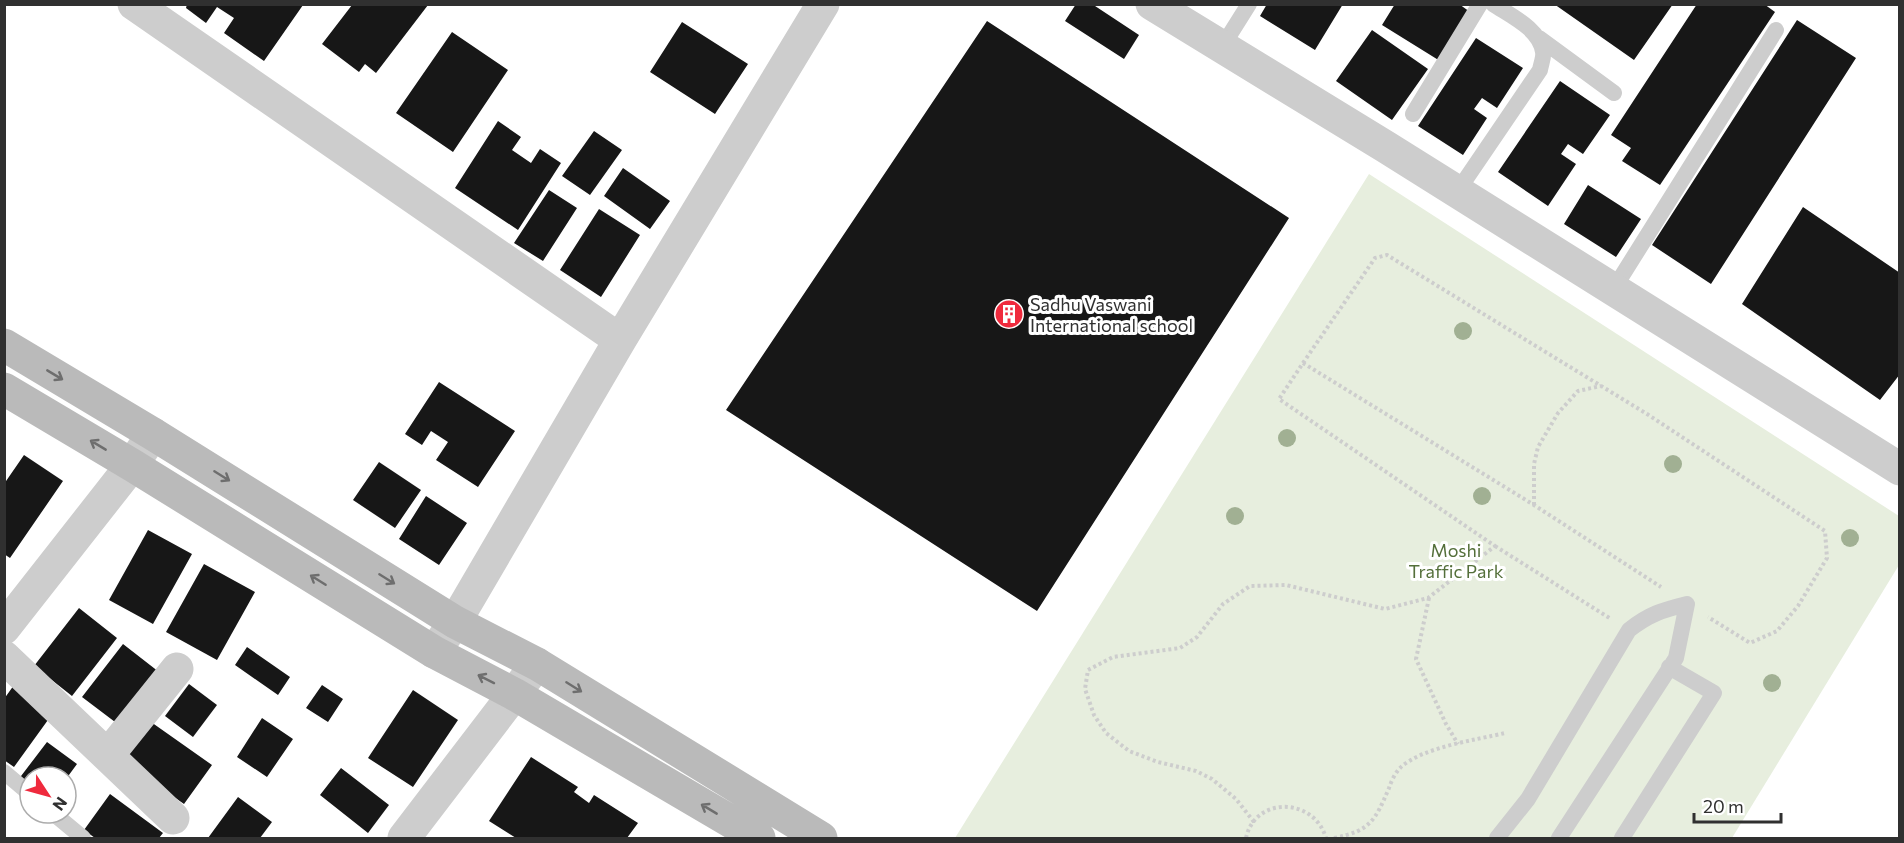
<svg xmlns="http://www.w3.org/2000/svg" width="1904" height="843" font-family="Commissioner,sans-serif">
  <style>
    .green { fill: #e7eede }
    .building { fill: #171717 }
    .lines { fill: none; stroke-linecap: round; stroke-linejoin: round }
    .path { stroke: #cdcdcd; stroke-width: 4; stroke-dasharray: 3 3; stroke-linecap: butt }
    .lane { stroke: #cdcdcd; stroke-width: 16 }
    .street { stroke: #cdcdcd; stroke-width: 33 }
    .secondary { stroke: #bababa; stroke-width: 33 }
    .tree { fill: #a1b093 }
    .oneway { stroke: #6e6e6e }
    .labels { text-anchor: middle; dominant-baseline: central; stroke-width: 6; stroke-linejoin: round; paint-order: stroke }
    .poi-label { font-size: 18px; fill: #303030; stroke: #fff; text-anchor: start }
    .park-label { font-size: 18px; fill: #546f3a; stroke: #fff }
  </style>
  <rect width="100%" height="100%" fill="#fff"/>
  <path class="green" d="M1369,174l530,342v49l-167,273h-777z"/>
  <path class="building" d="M187,4l31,1h85l-39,56 -40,-28 10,-15 -17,-11 -11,16 -20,-15z
    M1076,4h16l47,31 -15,24 -59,-38z
    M1267,4h76l-28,46 -55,-34z
    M1395,4h64l11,8 -30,49 -58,-36z
    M1554,4h119l-39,56z
    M1697,4h67l11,8 -115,173 -38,-24 9,-13 -20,-13z
    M352,5h76l-52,68 -11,-9 -6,8 -37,-28z
    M1797,20l59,38 -145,226 -59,-39z
    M987,21l302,197 -252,393 -311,-201z
    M682,22l66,42 -33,50 -65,-42z
    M1372,30l56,39 -36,51 -56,-39z
    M452,32l56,38 -55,82 -57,-39z
    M1476,38l47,30 -26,40 -15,-10 -8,11 13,9 -24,37 -45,-29z
    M1560,81l50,34 -27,39 -15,-10 -7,10 15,10 -28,42 -50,-34z
    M498,121l23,16 -9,13 19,13 9,-14 21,14 -43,67 -63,-42z
    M594,131l28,19 -32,45 -28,-19z
    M623,168l47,33 -20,28 -46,-33z
    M1588,185l53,34 -25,38 -52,-33z
    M549,190l28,18 -34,53 -29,-18z
    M1803,207l97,66v101l-20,26 -138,-96z
    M599,209l41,26 -39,62 -41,-27z
    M439,382l76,49 -37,56 -42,-27 12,-18 -17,-11 -9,14 -17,-11z
    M24,455l39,26 -53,77 -6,-4v-70z
    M379,462l42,28 -26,38 -42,-28z
    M426,496l41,27 -28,42 -40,-26z
    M148,530l44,24 -39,70 -44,-24z
    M204,564l51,28 -38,68 -51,-28z
    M79,608l38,30 -45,58 -38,-30z
    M123,644l36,28 -40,53 -37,-28z
    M247,647l43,30 -12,18 -43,-30z
    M189,684l28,21 -24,32 -28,-21z
    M14,685l39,28 -39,54 -10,-7v-61z
    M322,685l21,14 -15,23 -22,-14z
    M413,690l45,30 -45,67 -45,-29z
    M262,718l31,21 -26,38 -30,-20z
    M151,722l61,43 -28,39 -61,-43z
    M47,742l30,22 -11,15v-2h-36v12l-12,-9z
    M531,757l47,30 -4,5 15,11 5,-8 44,28 -11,15h-111l-27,-17z
    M341,768l48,37 -21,28 -48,-38z
    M110,794l53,39 -4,5h-64l-11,-8z
    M238,797l34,25 -12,16h-52z"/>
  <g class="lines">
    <path class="path" d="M1303,363l72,-105 12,-3 260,159 178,117 2,27 -29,48 -21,25 -27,12 -42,-26
      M1534,505v-41l4,-17 20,-34 20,-22 23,-5
      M1495,546l116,73
      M1429,598l-13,61 30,65 12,20
      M1254,822l-18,-23 -24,-20 -16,-8 -38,-9 -29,-11 -23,-18 -12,-18 -9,-26 3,-19 25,-13 67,-9 17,-11 26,-33 27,-18 36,-1 99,24 43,-11 67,-52 -216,-147 24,-36 231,142 127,82
      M1246,838c9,-42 68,-41 80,0
      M1334,838c36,-7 41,-17 55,-50 2,-6 6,-15 11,-20 22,-21 76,-28 105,-35"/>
    <path class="lane" d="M1539,38l75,55
      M1222,47l27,-43
      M1413,114l67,-110
      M1457,192l83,-122c1,-6 4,-13 3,-18 -3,-23 -32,-36 -50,-48
      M1613,290l163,-260
      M4,772l26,22
      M53,813l30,25
      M1497,838l31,-39 101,-169c20,-16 34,-20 58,-26l-11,54 -117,180
      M1622,838l92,-145 -45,-26"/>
    <path class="street" d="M134,4l486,336
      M1152,4l234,143 514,322
      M4,628l128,-163 21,-31
      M434,652l21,-30 165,-282 203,-336
      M4,657l169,161
      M108,755l69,-86
      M404,838l133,-174"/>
    <path class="secondary" d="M4,345l149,89 302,188 82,42 284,174
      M4,389l128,76 302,187 80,42 245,144"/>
  </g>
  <g class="tree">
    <circle cx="1463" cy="331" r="9"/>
    <circle cx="1287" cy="438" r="9"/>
    <circle cx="1673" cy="464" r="9"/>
    <circle cx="1482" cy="496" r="9"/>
    <circle cx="1235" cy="516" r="9"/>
    <circle cx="1850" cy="538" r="9"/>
    <circle cx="1772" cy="683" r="9"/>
  </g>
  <defs><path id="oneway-shaft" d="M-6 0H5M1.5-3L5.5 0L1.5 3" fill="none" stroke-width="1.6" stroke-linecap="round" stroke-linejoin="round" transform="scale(1.5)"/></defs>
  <g class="oneway">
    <use href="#oneway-shaft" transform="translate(55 375) rotate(31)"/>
    <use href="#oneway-shaft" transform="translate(98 445) rotate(-149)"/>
    <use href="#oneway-shaft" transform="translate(222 476) rotate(32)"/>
    <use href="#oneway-shaft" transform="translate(387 579) rotate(32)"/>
    <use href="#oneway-shaft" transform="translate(318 580) rotate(-148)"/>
    <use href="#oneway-shaft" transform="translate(486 679) rotate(-153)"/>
    <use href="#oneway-shaft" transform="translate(574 687) rotate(32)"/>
    <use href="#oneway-shaft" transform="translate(709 809) rotate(-149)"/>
  </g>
  <defs>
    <g id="building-disc" transform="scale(1.5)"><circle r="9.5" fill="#ef2a3d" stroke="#fff"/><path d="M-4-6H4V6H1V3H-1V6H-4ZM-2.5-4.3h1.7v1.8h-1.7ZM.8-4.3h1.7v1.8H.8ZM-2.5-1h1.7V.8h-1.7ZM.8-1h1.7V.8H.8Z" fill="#fff"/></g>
  </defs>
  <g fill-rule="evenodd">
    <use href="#building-disc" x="1009" y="314"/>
  </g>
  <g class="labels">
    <g class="poi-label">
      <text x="1030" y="304">Sadhu Vaswani<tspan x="1030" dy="21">International school</tspan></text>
    </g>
    <g class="park-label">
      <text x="1456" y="550">Moshi<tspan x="1456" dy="21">Traffic Park</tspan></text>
    </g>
  </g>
  <rect width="1904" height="843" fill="none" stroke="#303030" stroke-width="12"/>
  <g transform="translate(48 795) rotate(126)"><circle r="28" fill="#ffffff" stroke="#acacac" stroke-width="1.5"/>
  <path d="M0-4.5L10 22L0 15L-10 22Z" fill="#ef2a3d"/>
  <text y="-9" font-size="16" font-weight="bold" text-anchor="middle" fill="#303030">N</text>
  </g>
  <path d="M1694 813v9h87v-9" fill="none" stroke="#303030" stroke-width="3"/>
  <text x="1703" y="813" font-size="18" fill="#303030" stroke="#ffffff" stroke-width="4.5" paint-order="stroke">20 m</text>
</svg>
